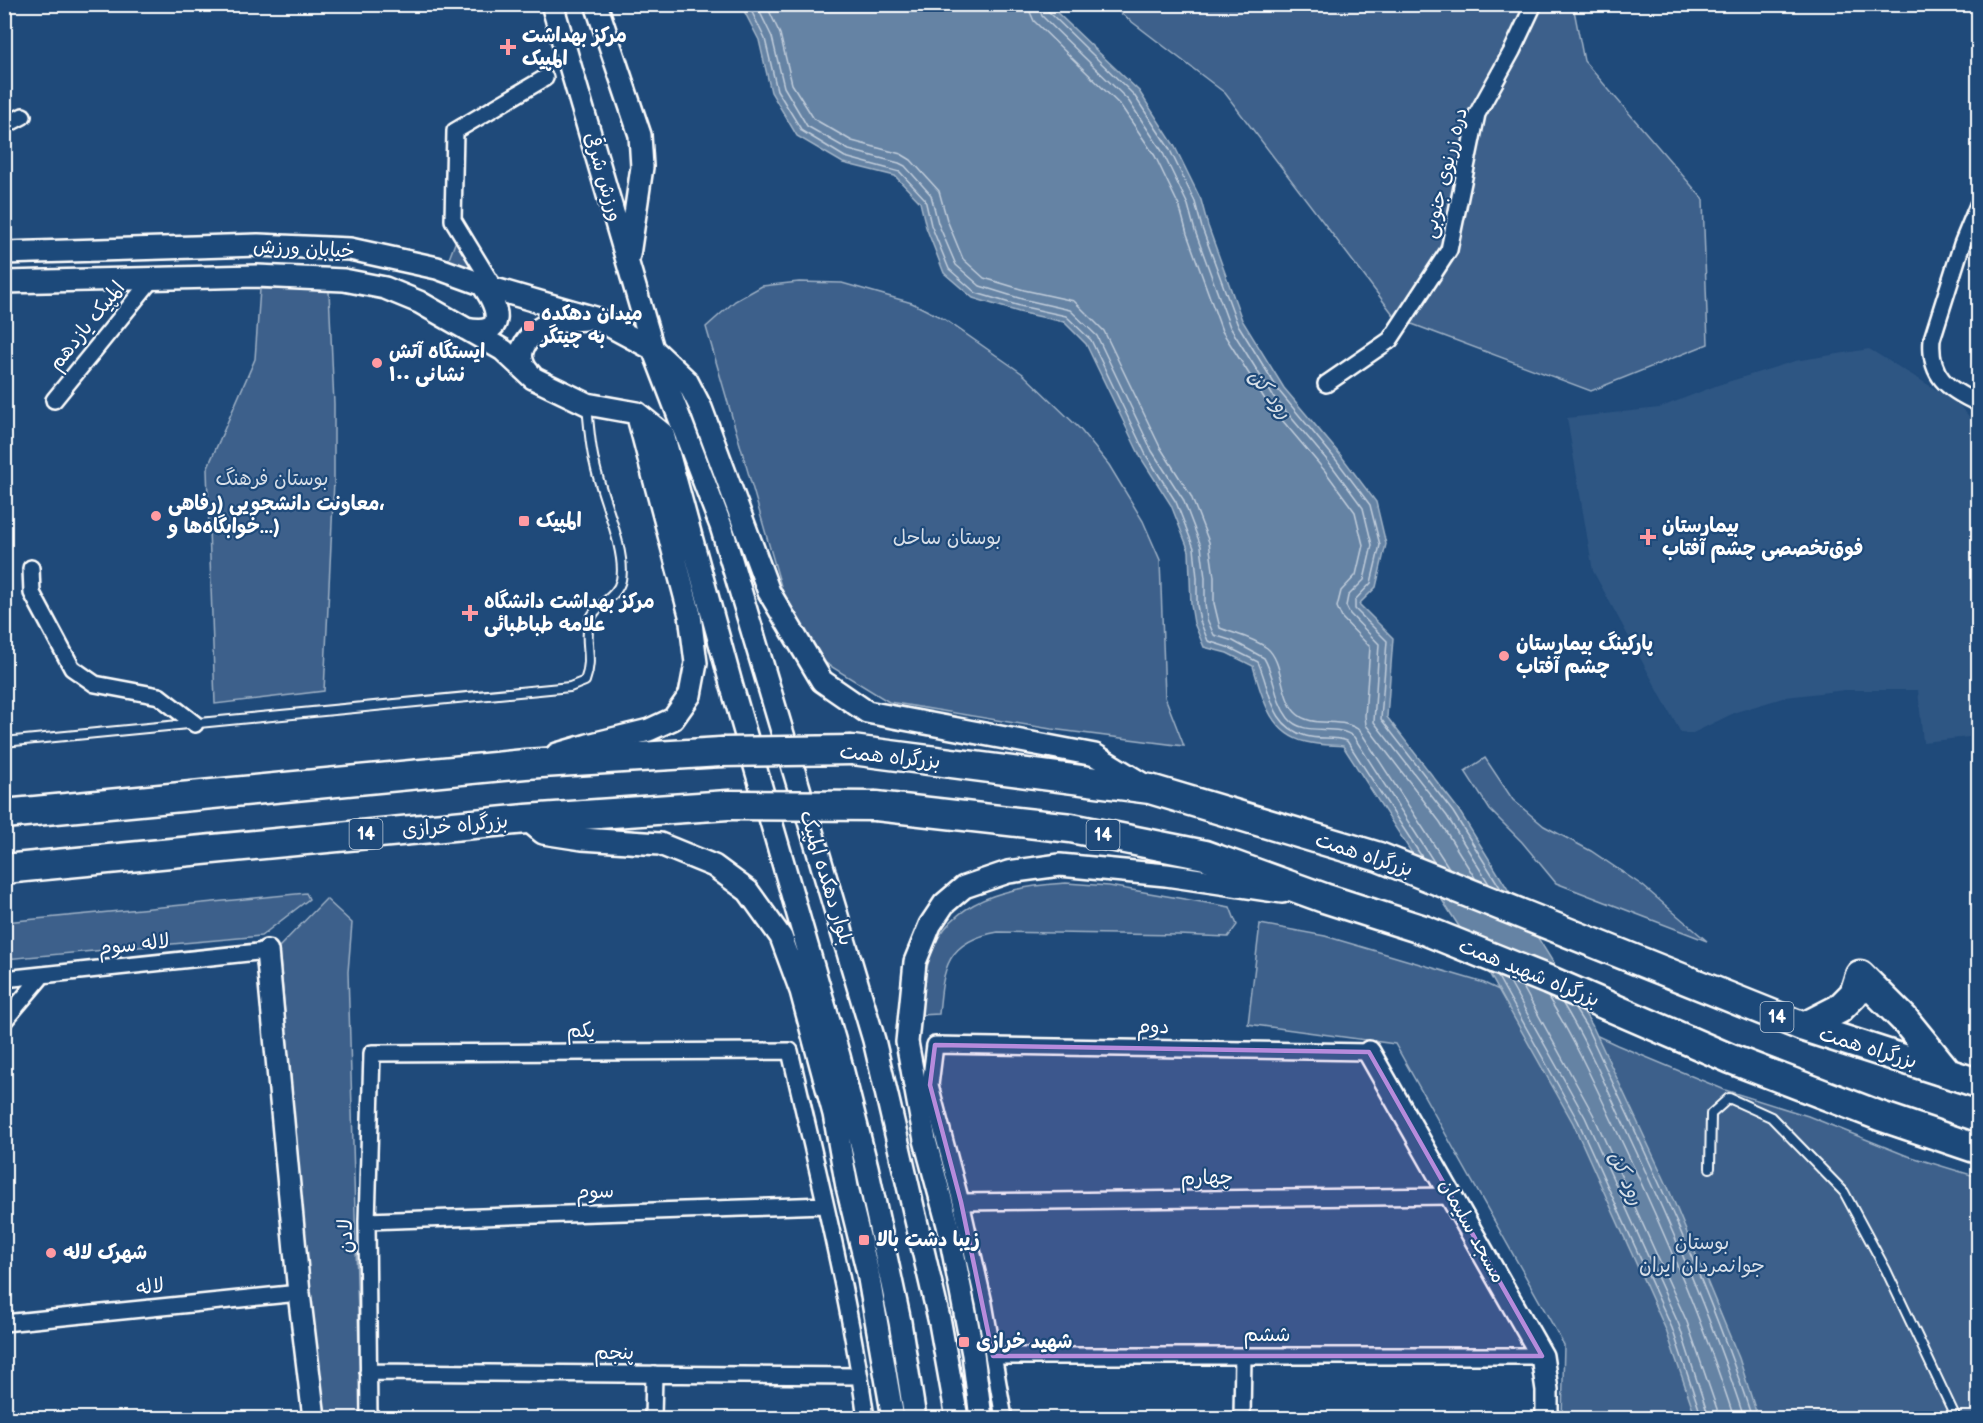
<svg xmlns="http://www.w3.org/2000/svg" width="1983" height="1423" font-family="'Balsamiq Sans','Playpen Sans Arabic',sans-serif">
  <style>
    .built { fill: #2e5683 }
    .green { fill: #3c618b; stroke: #9eb0c5; stroke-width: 1.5 }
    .water { fill: #6583a4; stroke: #a3b5c8; stroke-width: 1.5 }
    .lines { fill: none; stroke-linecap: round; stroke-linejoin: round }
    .shore { stroke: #c1cddb; stroke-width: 1.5 }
    .lane-casing { stroke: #fff; stroke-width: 12 }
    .street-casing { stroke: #fff; stroke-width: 20 }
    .secondary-casing { stroke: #fff; stroke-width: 26 }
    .highway-casing { stroke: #fff; stroke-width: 33 }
    .lane { stroke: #1f4a7a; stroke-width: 8 }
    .street { stroke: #1f4a7a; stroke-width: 15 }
    .secondary { stroke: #1f4a7a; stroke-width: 21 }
    .highway { stroke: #1f4a7a; stroke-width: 28 }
    .highway-bridge-casing { stroke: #fff; stroke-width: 33; stroke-linecap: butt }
    .highway-bridge { stroke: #1f4a7a; stroke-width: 28 }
    .marked { fill: #b68bdc; fill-opacity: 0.2; stroke: #b68bdc; stroke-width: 4.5; stroke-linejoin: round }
    .poi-dot { fill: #ff9aa2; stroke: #1f4a7a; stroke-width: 2 }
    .labels { text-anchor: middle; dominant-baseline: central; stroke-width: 4.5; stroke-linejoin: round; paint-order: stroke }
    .shield { fill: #1f4a7a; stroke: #bcc9d7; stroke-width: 1.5 }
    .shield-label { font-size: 18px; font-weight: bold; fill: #fff }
    .poi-label { font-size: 20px; font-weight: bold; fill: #fff; stroke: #1f4a7a; text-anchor: start }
    .street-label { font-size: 20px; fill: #fff; stroke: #1f4a7a }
    .park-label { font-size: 20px; fill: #d8dfe8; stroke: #1f4a7a }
    .water-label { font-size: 21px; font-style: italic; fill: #d8e0e8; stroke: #1f4a7a }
  </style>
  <rect width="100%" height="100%" fill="#1f4a7a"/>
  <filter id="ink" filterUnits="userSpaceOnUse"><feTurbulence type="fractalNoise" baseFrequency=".0167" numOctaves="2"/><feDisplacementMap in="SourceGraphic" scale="12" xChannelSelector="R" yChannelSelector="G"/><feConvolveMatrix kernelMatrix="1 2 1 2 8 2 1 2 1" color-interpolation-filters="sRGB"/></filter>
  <g filter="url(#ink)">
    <path class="built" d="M1869,349l86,52 23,25v310l-55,6 -5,-52h-73l-59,7 -50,15 -45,22 -10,-1 -88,-162 -26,-153 92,-10 59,-23 77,-24z"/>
    <path class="green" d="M1110,5h463l11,56 119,138 5,145 -117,47 -195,-73 -171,-225z
      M458,235l23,42 -34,-13z
      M799,282l43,1 70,20 32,16 79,55 56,54 30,37 34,56 17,39 5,137 19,49 -133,-17 -162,-27 -70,-43 -36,-66 -77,-266 29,-26 27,-15z
      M260,289h38l31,2 5,113v77l-10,210 -109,13 -8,-235 48,-110z
      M1485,758l28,42 31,26 47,25 52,35 64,55 -151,-58 -34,-41 -32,-32 -25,-39z
      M1066,883l43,3 121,21 7,18 -9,12 -50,-2 -180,-3c-52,9 -55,36 -59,82l-19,1c3,-24 5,-51 16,-73 25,-47 83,-56 130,-59z
      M306,893l3,6 -48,37 -256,23v-37z
      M326,899l26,24 -4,49 13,446h-35l-16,-128 -31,-343z
      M1260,924l65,12 159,47 133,62 108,45 83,26 97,39 73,22v241h-416l2,-73 -169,-301 -147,-20z"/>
    <path class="water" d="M741,5h308l90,86 35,54 27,55 7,26 34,94 42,68 58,69 34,45 10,42 -10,43 -17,17 34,34 -6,79 71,92 134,216 75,160 72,173 19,60h-62l-30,-88 -93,-207 -84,-150 -146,-227c-12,-1 -25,-1 -37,-4 -36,-8 -44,-45 -53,-76l-26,-13 -23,-6 -10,-24 -3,-18 -2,-54 -18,-46 -30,-47 -55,-114 -22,-22 -45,-10 -46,-14 -29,-25 -18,-46 -6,-25 -25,-26 -52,-13 -46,-27 -26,-44 -12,-52z"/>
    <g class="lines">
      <path class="shore" d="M748,4l17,35 12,51 25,41 43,26 55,15 25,27 6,26 18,44 27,24 44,13 46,10 25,24 55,115 30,47 18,46 3,30v27l3,16 8,20 22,7 28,14c13,29 12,64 48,74 13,4 29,0 41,5l75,116
        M756,4l16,33 12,50 23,39 42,24 50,13 6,3 26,29 7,28 18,42 24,21 42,13 48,11 27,26 55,115 31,48 18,47 4,32v26l2,15 7,16 19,6 31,17c11,18 10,42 24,60 16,20 48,4 66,19l80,125
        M766,4l14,30 12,50 22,35 38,22 49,13 10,6 28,31 8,29 16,39 21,19 40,12 50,11 30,30 56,116 31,49 18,46 5,35v26l6,25c15,6 34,10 47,20 16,13 13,47 28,64 16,18 48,3 65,19l89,137
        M1029,4l1,8 4,9 87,85 34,50 25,52 7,26 35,97 44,70 59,70 30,41 8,33 -7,30 -15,16 -4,16 5,11 28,29 -5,69 1,9 74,97 35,56
        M1038,4l4,12 86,84 34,51 26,54 7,26 35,96 43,69 59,70 31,42 9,37 -8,35 -16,16 -2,10 4,8 29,30 -5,78 73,94 42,68
        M1046,4l2,7 86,84 35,53 26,54 7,26 35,95 42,68 58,70 33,44 10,40 -9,38 -16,17v9l32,32 -6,78 72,93 48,77
        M1498,977l80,144 94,207 30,90
        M1509,981l76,136 94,208 30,93
        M1523,987l70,127 94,208 30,87 1,9
        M1548,997c29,47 51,97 75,147 42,89 81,181 111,274
        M1563,1004c25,41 45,86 65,130 44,93 85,187 116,284
        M1575,1009l12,19c60,128 122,256 165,390"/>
      <g class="lane-casing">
        <path id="lane" d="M4,742l566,-55 15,-6c9,-23 -1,-38 4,-58 4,-18 28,-24 32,-43 6,-29 -20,-85 -26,-115 -5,-19 -6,-40 -8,-59
          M1710,1168l1,-54 18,-16 42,19 73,75 42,78 70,148"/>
      </g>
      <g class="street-casing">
        <path id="street" d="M4,126l19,-10
          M1978,205l-16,39 -30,95c-3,37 15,50 46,64
          M495,289l-42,-69 2,-89 90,-53
          M1326,384l64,-44 59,-90 28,-136 35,-63 22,-47
          M54,400l98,-121
          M31,568l1,25 40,75 23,16 64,12 36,28
          M4,979l263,-28
          M4,1021l38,-45
          M961,1202l492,-6
          M367,1221l458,-16
          M4,1323l295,-30
          M993,1356h549
          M368,1372l492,4
          M369,1418l-2,-197 5,-168 418,-2c28,122 59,244 76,367
          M653,1418l1,-44
          M1004,1418l-20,-115 -23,-101 -31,-117 5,-40 434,7
          M1242,1418l1,-62"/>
      </g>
      <g class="secondary-casing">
        <path id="secondary" d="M552,4l101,345 68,177 153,514 66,283 17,95
          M596,4l44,131 2,32 -13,88
          M4,253l254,-8 92,4 87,19 58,21 100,29 58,31 34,32 14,27 68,184 53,89 45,31 228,43 49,30
          M4,282l253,-6 87,4 41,8 34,14 84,48 30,28 54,26 50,9 26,21 69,253 107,369 28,111 33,155 15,96
          M466,329c42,8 33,-21 16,-45
          M531,375c-3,-3 -7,-8 -8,-12 -7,-16 12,-34 26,-39 10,-4 25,-4 37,-5
          M557,754l31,-9 61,-15 24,-11 17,-24 6,-32 -6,-48 -53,-202
          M526,819l17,14 39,6 78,5 54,22 34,25 33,46 20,54 33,123 13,73 21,86 25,145
          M267,951l32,342 15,125
          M1369,1052l173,304 5,34v28
          M981,1418l-8,-64 -25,-129 -23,-85 -18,-98 8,-80 15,-37 14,-21 20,-17 44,-15 52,-7 106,10 116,17"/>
      </g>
      <g class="highway-casing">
        <path id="highway" d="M852,750l298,39 229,68 425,170 174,56
          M876,806l195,22 134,27 119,43 100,32 124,50 183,79 149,57 98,33
          M4,814l521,-50 196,-12
          M4,869l522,-50 202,-14
          M1804,1027l35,-18 15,-15 6,-19 44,44 44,54"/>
      </g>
      <use href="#lane" class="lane"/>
      <use href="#street" class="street"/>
      <use href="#secondary" class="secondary"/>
      <use href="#highway" class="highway"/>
      <g class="highway-bridge-casing">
        <path id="highway-bridge" d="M721,752l131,-2
          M728,805l148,1"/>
      </g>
      <use href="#highway-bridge" class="highway-bridge"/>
    </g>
  </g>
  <path class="marked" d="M935,1045l434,7 173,304h-549l-32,-154 -31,-117z"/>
  <g class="poi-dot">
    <path d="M505 38h6v6h6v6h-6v6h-6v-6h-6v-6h6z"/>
    <rect x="523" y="320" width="12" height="12" rx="3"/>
    <circle cx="377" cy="363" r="6"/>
    <circle cx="156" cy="516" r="6"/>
    <rect x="518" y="515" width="12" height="12" rx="3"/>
    <path d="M1645 528h6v6h6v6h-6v6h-6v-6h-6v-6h6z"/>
    <path d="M467 604h6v6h6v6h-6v6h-6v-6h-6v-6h6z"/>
    <circle cx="1504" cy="656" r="6"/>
    <rect x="858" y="1234" width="12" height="12" rx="3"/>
    <circle cx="51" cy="1253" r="6"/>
    <rect x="958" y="1336" width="12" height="12" rx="3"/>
  </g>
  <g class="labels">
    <g class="shield">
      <rect x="349.5" y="819" width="33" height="30" rx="4.5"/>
      <rect x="1086.5" y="820" width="33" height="30" rx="4.5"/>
      <rect x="1760.5" y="1002" width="33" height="30" rx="4.5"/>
    </g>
    <g class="shield-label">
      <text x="366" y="834">14</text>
      <text x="1103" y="835">14</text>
      <text x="1777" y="1017">14</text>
    </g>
    <g class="poi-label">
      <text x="522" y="36">مرکز بهداشت<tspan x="522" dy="23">المپیک</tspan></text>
      <text x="541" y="314">میدان دهکده<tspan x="541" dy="23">به چیتگر</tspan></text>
      <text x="389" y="352">ایستگاه آتش<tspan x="389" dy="23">نشانی ۱۰۰</tspan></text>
      <text x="168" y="504">معاونت دانشجویی (رفاهی،<tspan x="168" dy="23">خوابگاه‌ها و...)</tspan></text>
      <text x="536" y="521">المپیک</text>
      <text x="1662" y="526">بیمارستان<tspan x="1662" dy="23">فوق‌تخصصی چشم آفتاب</tspan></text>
      <text x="484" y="602">مرکز بهداشت دانشگاه<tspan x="484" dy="23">علامه طباطبائی</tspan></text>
      <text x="1516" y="644">پاركينگ بيمارستان<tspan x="1516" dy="23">چشم آفتاب</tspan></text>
      <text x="876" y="1240">زیبا دشت بالا</text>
      <text x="63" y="1253">شهرک لاله</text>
      <text x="976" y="1342">شهید خرازی</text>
    </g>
    <g class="street-label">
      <text transform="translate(1445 173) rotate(-76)">دره زرنوی جنوبی</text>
      <text transform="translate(603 177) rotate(74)">ورزش شرقی</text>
      <text transform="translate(304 249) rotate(3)">خیابان ورزش</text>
      <text transform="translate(87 326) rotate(-51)">المپیک یازدهم</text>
      <text transform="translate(890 757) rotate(6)">بزرگراه همت</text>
      <text transform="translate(455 826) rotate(-5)">بزرگراه خرازی</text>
      <text transform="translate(1364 855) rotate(18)">بزرگراه همت</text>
      <text transform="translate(826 878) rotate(73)">بلوار دهکده المپیک</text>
      <text transform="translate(134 945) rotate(-6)">لاله سوم</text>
      <text transform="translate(1529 973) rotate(22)">بزرگراه شهید همت</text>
      <text transform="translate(1153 1027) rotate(1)">دوم</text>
      <text x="581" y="1031">یکم</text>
      <text transform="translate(1868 1048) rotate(17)">بزرگراه همت</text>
      <text transform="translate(1207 1178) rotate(-1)">چهارم</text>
      <text transform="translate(595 1192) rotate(-2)">سوم</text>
      <text transform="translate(1472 1231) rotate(61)">مسجد سلیمان</text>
      <text transform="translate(346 1236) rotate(-90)">لادن</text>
      <text transform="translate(150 1287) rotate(-6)">لاله</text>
      <text x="1267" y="1335">ششم</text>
      <text x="614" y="1353">پنجم</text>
    </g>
    <g class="park-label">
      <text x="272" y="479">بوستان فرهنگ</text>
      <text x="947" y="538">بوستان ساحل</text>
      <text x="1702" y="1243">بوستان<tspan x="1702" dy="23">جوانمردان ایران</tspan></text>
    </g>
    <g class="water-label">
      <text transform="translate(1270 394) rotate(52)">رود کن</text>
      <text transform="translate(1626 1178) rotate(66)">رود کن</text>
    </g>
  </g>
  <rect width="1983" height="1423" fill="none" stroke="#1f4a7a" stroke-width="24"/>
  <rect x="12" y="12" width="1959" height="1399" fill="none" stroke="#fff" stroke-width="2" filter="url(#ink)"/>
</svg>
